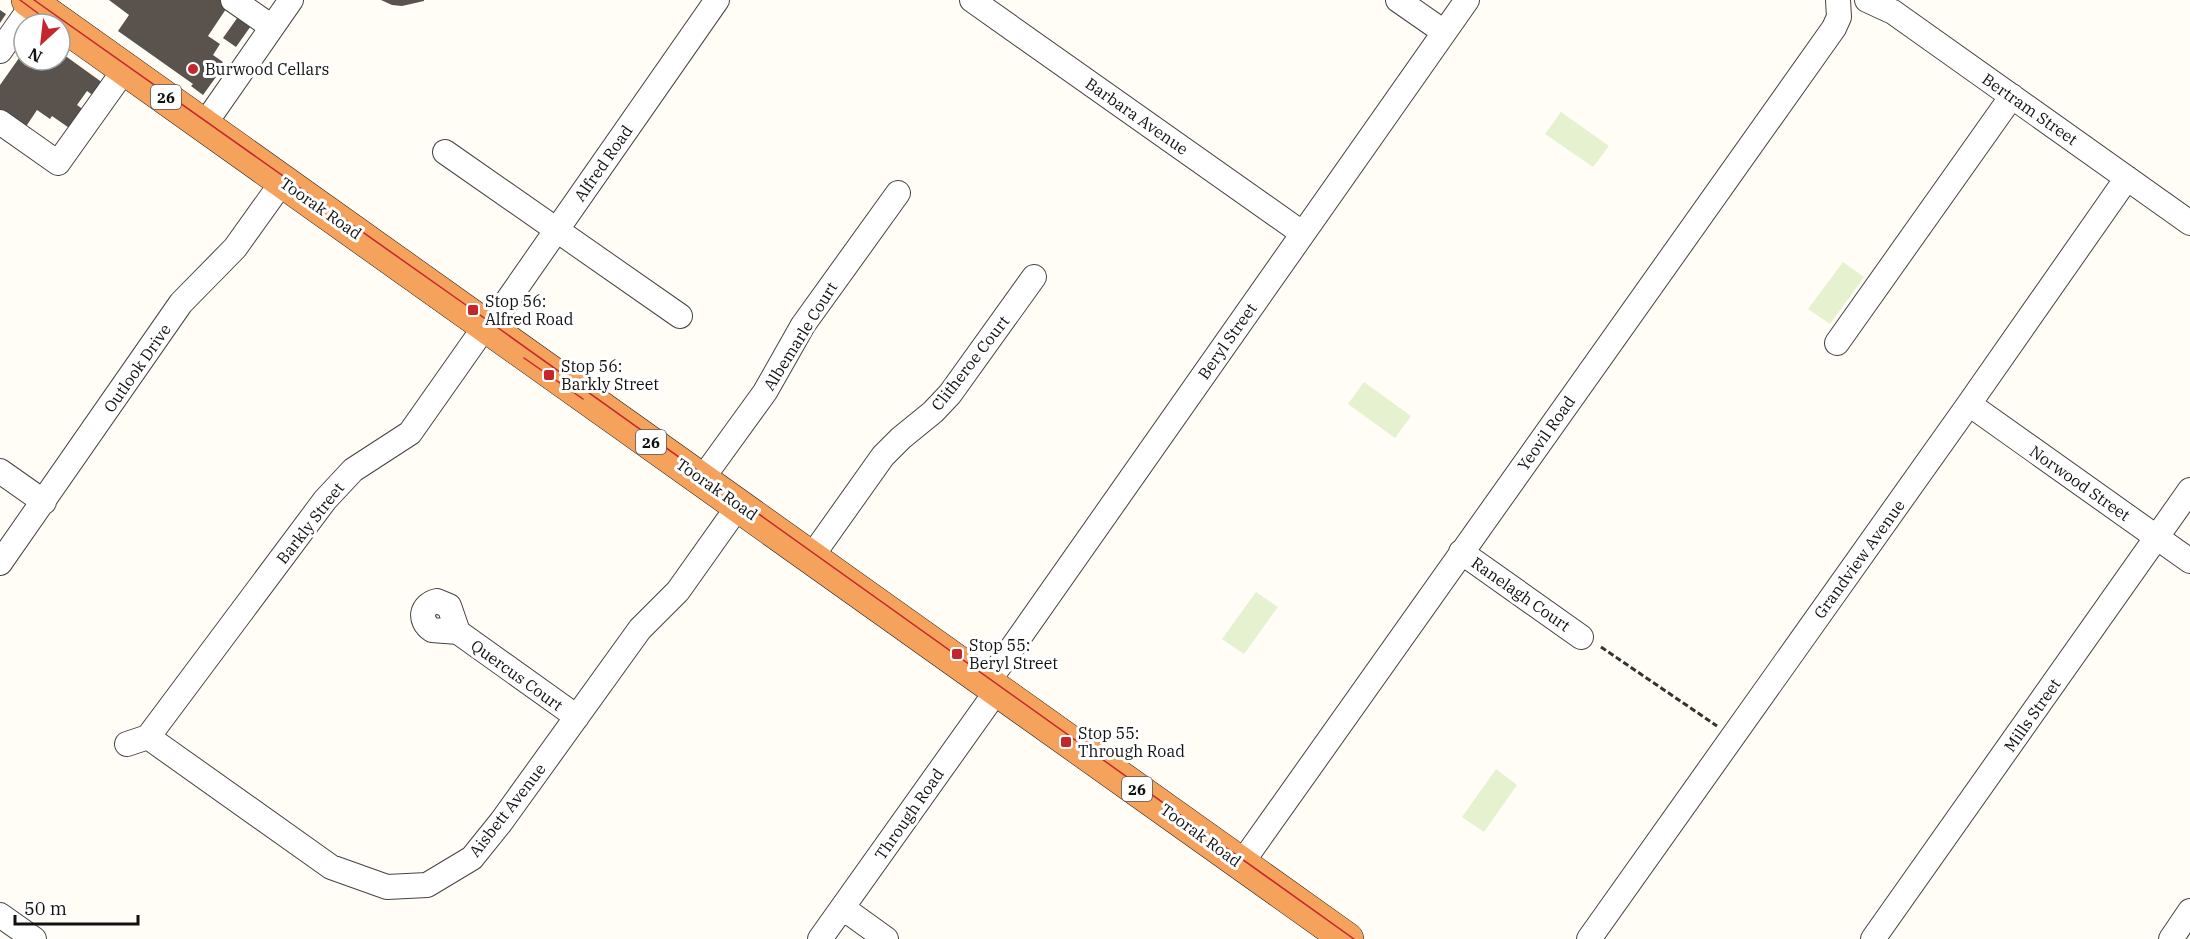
<svg xmlns="http://www.w3.org/2000/svg" width="2190" height="939" font-family="'IBM Plex Serif',serif">
  <style>
    .pitch { fill: #e6f2cf }
    .building { fill: #5a524d }
    .lines { fill: none; stroke-linecap: round; stroke-linejoin: round }
    .minor-casing { stroke: #444; stroke-width: 26 }
    .highway-casing { stroke: #222; stroke-width: 34 }
    .path { stroke: #333; stroke-width: 3; stroke-dasharray: 6 3; stroke-linecap: butt }
    .minor { stroke: #fff; stroke-width: 24 }
    .highway { stroke: #f5a25d; stroke-width: 33 }
    .tram { stroke: #c4262e; stroke-width: 1.5 }
    .poi-dot { fill: #c4262e; stroke: #fff; stroke-width: 2 }
    .labels { text-anchor: middle; dominant-baseline: central; stroke-width: 6; stroke-linejoin: round; paint-order: stroke }
    .shield { fill: #fff; stroke: #585858; stroke-width: 1.5 }
    .shield-label { font-size: 15px; font-weight: bold; fill: #111 }
    .poi-label { font-size: 16px; fill: #111; stroke: #fff; text-anchor: start }
    .street-label { font-size: 16px; fill: #111; stroke: #fff }
  </style>
  <rect width="100%" height="100%" fill="#fffdf5"/>
  <path class="pitch" d="M1561,112l48,34 -16,21 -48,-33z
    M1843,262l21,15 -34,47 -22,-15z
    M1364,382l47,34 -16,22 -47,-34z
    M1256,592l22,15 -34,47 -22,-15z
    M1496,769l21,16 -33,47 -22,-15z"/>
  <path class="building" d="M109,0h112l7,6 -20,30 12,8 -7,11 10,7 -9,13 2,2 -13,18 -12,-9 2,-2 -75,-53 11,-16z
    M381,0h43v1l-22,5 -10,-1z
    M0,10l6,4 -6,9z
    M240,14l13,9 -17,24 -13,-9z
    M24,51v9h36v-8l43,31 -9,13 -7,-5 -10,14 11,8 -13,19 -23,-16 -2,3 -13,-9 -16,24 -21,-15v-34z"/>
  <g class="lines">
    <g class="minor-casing">
      <path id="minor" d="M233,0l39,27
        M972,0l330,233
        M1398,0l46,32
        M1867,0l26,12 297,211
        M0,51l33,-47
        M0,122l58,41 67,-94
        M204,125l87,-125
        M445,152l235,164
        M489,327l228,-327
        M1837,343l175,-247
        M1969,404l221,157
        M0,471l44,31
        M702,479l63,-87 38,-67 95,-132
        M1461,552l120,85
        M812,556l71,-100 18,-18 32,-26 17,-18 84,-117
        M0,563l181,-260 54,-55 48,-67
        M458,632l-9,-26 -12,-5c-16,4 -19,19 -5,29l26,2 119,85
        M988,682l479,-682
        M148,737l177,-237 28,-30 57,-37 76,-108
        M127,744l21,-7 183,130 56,20 40,-2 45,-27 29,-36 139,-193 38,-38 61,-86
        M1241,864l593,-836 5,-11 -1,-17
        M843,908l43,31
        M0,915l34,24
        M820,939l178,-250
        M1589,939l380,-535 158,-226
        M1873,939l317,-449
        M2171,939l19,-28"/>
    </g>
    <g class="highway-casing">
      <path id="highway" d="M28,0l1319,939"/>
    </g>
    <path class="path" d="M1601,647l116,79"/>
    <use href="#minor" class="minor"/>
    <use href="#highway" class="highway"/>
    <path class="tram" d="M20,0l19,14
      M34,0l439,310 881,629
      M524,358l59,41"/>
  </g>
  <g class="poi-dot">
    <circle cx="193" cy="69" r="6"/>
    <rect x="467" y="304" width="12" height="12" rx="3"/>
    <rect x="543" y="369" width="12" height="12" rx="3"/>
    <rect x="951" y="648" width="12" height="12" rx="3"/>
    <rect x="1060" y="736" width="12" height="12" rx="3"/>
  </g>
  <g class="labels">
    <g class="shield">
      <rect x="151" y="85" width="30" height="24" rx="4.5"/>
      <rect x="636" y="430" width="30" height="24" rx="4.5"/>
      <rect x="1122" y="777" width="30" height="24" rx="4.5"/>
    </g>
    <g class="shield-label">
      <text x="166" y="97">26</text>
      <text x="651" y="442">26</text>
      <text x="1137" y="789">26</text>
    </g>
    <g class="poi-label">
      <text x="205" y="69">Burwood Cellars</text>
      <text x="485" y="301">Stop 56:<tspan x="485" dy="18">Alfred Road</tspan></text>
      <text x="561" y="366">Stop 56:<tspan x="561" dy="18">Barkly Street</tspan></text>
      <text x="969" y="645">Stop 55:<tspan x="969" dy="18">Beryl Street</tspan></text>
      <text x="1078" y="733">Stop 55:<tspan x="1078" dy="18">Through Road</tspan></text>
    </g>
    <g class="street-label">
      <text transform="translate(2030 109) rotate(35)">Bertram Street</text>
      <text transform="translate(1137 116) rotate(35)">Barbara Avenue</text>
      <text transform="translate(603 163) rotate(-55)">Alfred Road</text>
      <text transform="translate(321 208) rotate(35)">Toorak Road</text>
      <text transform="translate(800 336) rotate(-58)">Albemarle Court</text>
      <text transform="translate(1227 341) rotate(-55)">Beryl Street</text>
      <text transform="translate(970 363) rotate(-52)">Clitheroe Court</text>
      <text transform="translate(137 368) rotate(-55)">Outlook Drive</text>
      <text transform="translate(1546 433) rotate(-55)">Yeovil Road</text>
      <text transform="translate(2080 483) rotate(35)">Norwood Street</text>
      <text transform="translate(717 489) rotate(35)">Toorak Road</text>
      <text transform="translate(310 523) rotate(-52)">Barkly Street</text>
      <text transform="translate(1859 559) rotate(-54)">Grandview Avenue</text>
      <text transform="translate(1521 594) rotate(35)">Ranelagh Court</text>
      <text transform="translate(517 675) rotate(36)">Quercus Court</text>
      <text transform="translate(2032 715) rotate(-55)">Mills Street</text>
      <text transform="translate(507 810) rotate(-52)">Aisbett Avenue</text>
      <text transform="translate(909 814) rotate(-55)">Through Road</text>
      <text transform="translate(1201 835) rotate(36)">Toorak Road</text>
    </g>
  </g>
  <g transform="translate(42 42) rotate(207)"><circle r="28" fill="#ffffff" stroke="#a0a0a0" stroke-width="1.5"/>
  <path d="M0-4.5L10 22L0 15L-10 22Z" fill="#c4262e"/>
  <text y="-9" font-size="16" font-weight="bold" text-anchor="middle" fill="#111111">N</text>
  </g>
  <path d="M15 915v9h123v-9" fill="none" stroke="#111111" stroke-width="3"/>
  <text x="24" y="915" font-size="18" fill="#111111" stroke="#ffffff" stroke-width="4.5" paint-order="stroke">50 m</text>
</svg>
